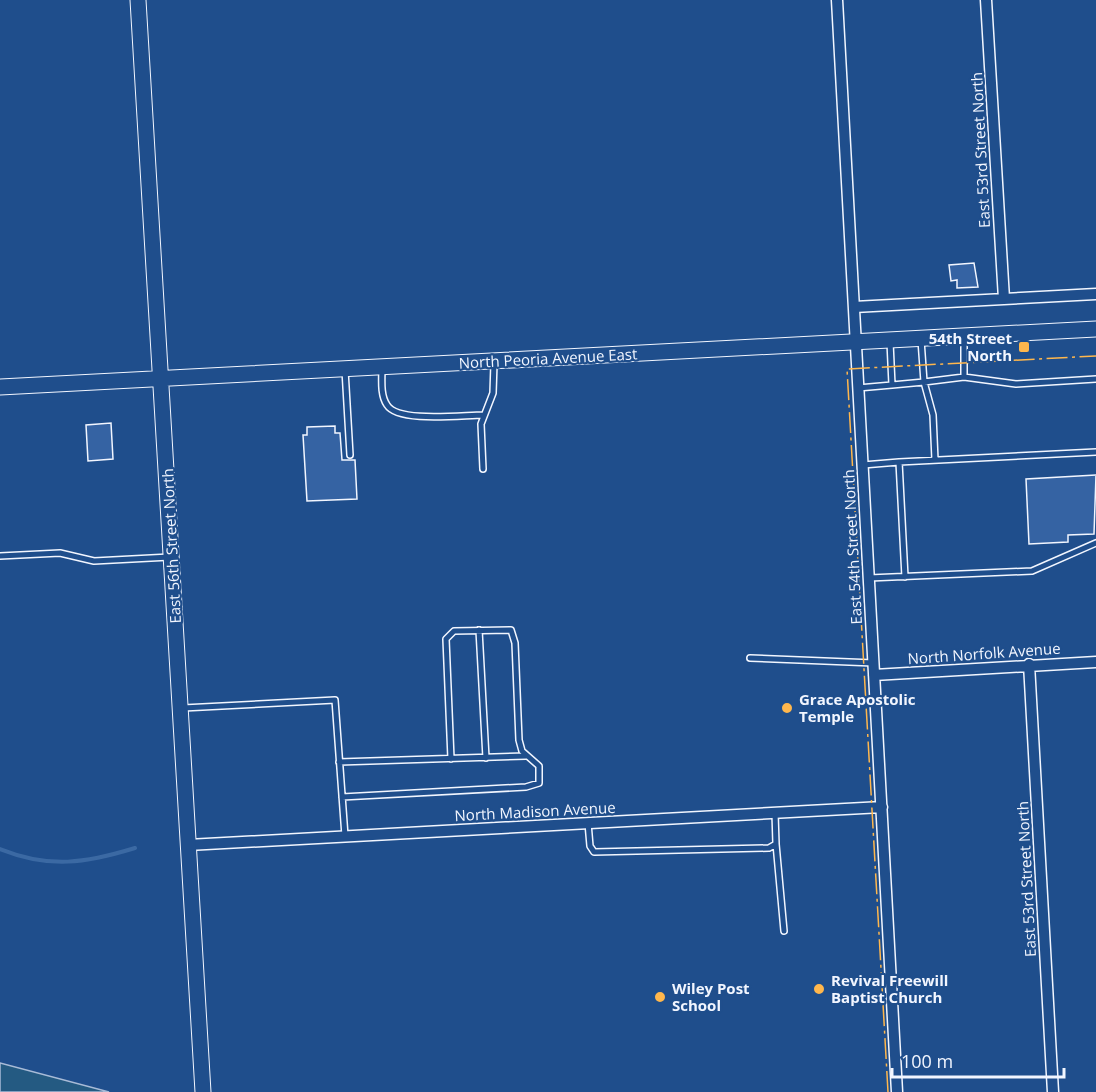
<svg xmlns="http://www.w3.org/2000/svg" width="1096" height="1092" font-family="'Open Sans',sans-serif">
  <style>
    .green { fill: #245a82; stroke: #a8bbd7; stroke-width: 1.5 }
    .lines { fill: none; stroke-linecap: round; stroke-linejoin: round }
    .stream { stroke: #3b69a3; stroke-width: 4 }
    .building { fill: #3563a3; stroke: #f2f6ff; stroke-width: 1.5 }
    .lane-casing { stroke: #f2f6ff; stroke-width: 8 }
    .street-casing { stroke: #f2f6ff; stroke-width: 13 }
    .secondary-casing { stroke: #f2f6ff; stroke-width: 17 }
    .lane { stroke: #1f4e8c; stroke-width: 5 }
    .street { stroke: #1f4e8c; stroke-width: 10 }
    .secondary { stroke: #1f4e8c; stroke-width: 15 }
    .power { stroke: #ffb74d; stroke-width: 1.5; stroke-dasharray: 21 4.5 3 4.5; stroke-linecap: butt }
    .poi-dot { fill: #ffb74d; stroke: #1f4e8c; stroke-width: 2 }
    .labels { text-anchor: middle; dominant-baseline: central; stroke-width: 4.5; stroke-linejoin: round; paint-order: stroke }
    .street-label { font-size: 15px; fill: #f2f6ff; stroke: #1f4e8c }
    .poi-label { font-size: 15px; font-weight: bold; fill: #f2f6ff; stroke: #1f4e8c; text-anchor: start }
  </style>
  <rect width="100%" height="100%" fill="#1f4e8c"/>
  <path class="green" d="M0,1063l109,29h-109z"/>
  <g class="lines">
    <path class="stream" d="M0,849c50,20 86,14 135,-1"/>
  </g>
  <path class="building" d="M974,263l4,24 -21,1v-8l-6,1 -2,-16z
    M111,423l2,36 -25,2 -2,-36z
    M335,426v7h5l2,27h13l2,39 -50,2 -4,-66h4v-8z
    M1096,475l-2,59 -26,1v7l-39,2 -3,-65z"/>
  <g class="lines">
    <g class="lane-casing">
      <path id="lane" d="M382,367c0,12 -2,28 5,38 11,18 75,10 96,10
        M345,370l5,85
        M964,377l52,7 80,-5
        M892,385l32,-3 -3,-42
        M858,388l34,-3 -2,-43
        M935,460l-2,-45 -9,-33 40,-5v-40
        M899,462l197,-10
        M863,465l36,-3 6,115
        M483,469l-2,-45 12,-31 1,-30
        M0,556l60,-3 34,8 76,-4
        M869,578l163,-7 64,-28
        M479,630l7,128
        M750,658l124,5
        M183,708l152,-8 10,136
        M339,762l187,-6
        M342,797l184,-10 13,-4v-17l-17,-15 -3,-11 -4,-97 -4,-13 -57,1 -8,8 5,120
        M588,823l2,23 4,6 175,-4 7,-4 -1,-31
        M776,844l8,87"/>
    </g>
    <g class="street-casing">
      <path id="street" d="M837,0l60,1092
        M986,0l18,299
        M854,307l242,-13
        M1029,664l24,428
        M874,675l222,-13
        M188,845l694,-38"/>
    </g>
    <g class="secondary-casing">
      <path id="secondary" d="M138,0l65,1092
        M0,387l1096,-58"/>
    </g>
    <use href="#lane" class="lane"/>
    <use href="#street" class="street"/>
    <use href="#secondary" class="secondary"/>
    <path class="power" d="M888,1092l-41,-723 249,-13"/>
  </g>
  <g class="poi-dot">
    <rect x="1018" y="341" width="12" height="12" rx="3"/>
    <circle cx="787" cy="708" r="6"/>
    <circle cx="819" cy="989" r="6"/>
    <circle cx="660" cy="997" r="6"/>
  </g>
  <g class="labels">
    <g class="street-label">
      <text transform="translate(980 150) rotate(-93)">East 53rd Street North</text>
      <text transform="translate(548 358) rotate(-3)">North Peoria Avenue East</text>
      <text transform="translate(171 546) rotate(-93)">East 56th Street North</text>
      <text transform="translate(852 547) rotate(-93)">East 54th Street North</text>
      <text transform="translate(984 653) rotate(-4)">North Norfolk Avenue</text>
      <text transform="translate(535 811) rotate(-3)">North Madison Avenue</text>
      <text transform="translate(1026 879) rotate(-93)">East 53rd Street North</text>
    </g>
    <g class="poi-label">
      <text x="1012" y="338" text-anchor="end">54th Street<tspan x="1012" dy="17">North</tspan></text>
      <text x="799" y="699">Grace Apostolic<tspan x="799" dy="17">Temple</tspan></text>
      <text x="831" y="980">Revival Freewill<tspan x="831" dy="17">Baptist Church</tspan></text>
      <text x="672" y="988">Wiley Post<tspan x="672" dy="17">School</tspan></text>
    </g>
  </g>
  <path d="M892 1068v9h172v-9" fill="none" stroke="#f2f6ff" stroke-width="3"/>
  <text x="901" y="1068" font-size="18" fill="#f2f6ff" stroke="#1f4e8c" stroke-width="4.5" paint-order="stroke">100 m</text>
</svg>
